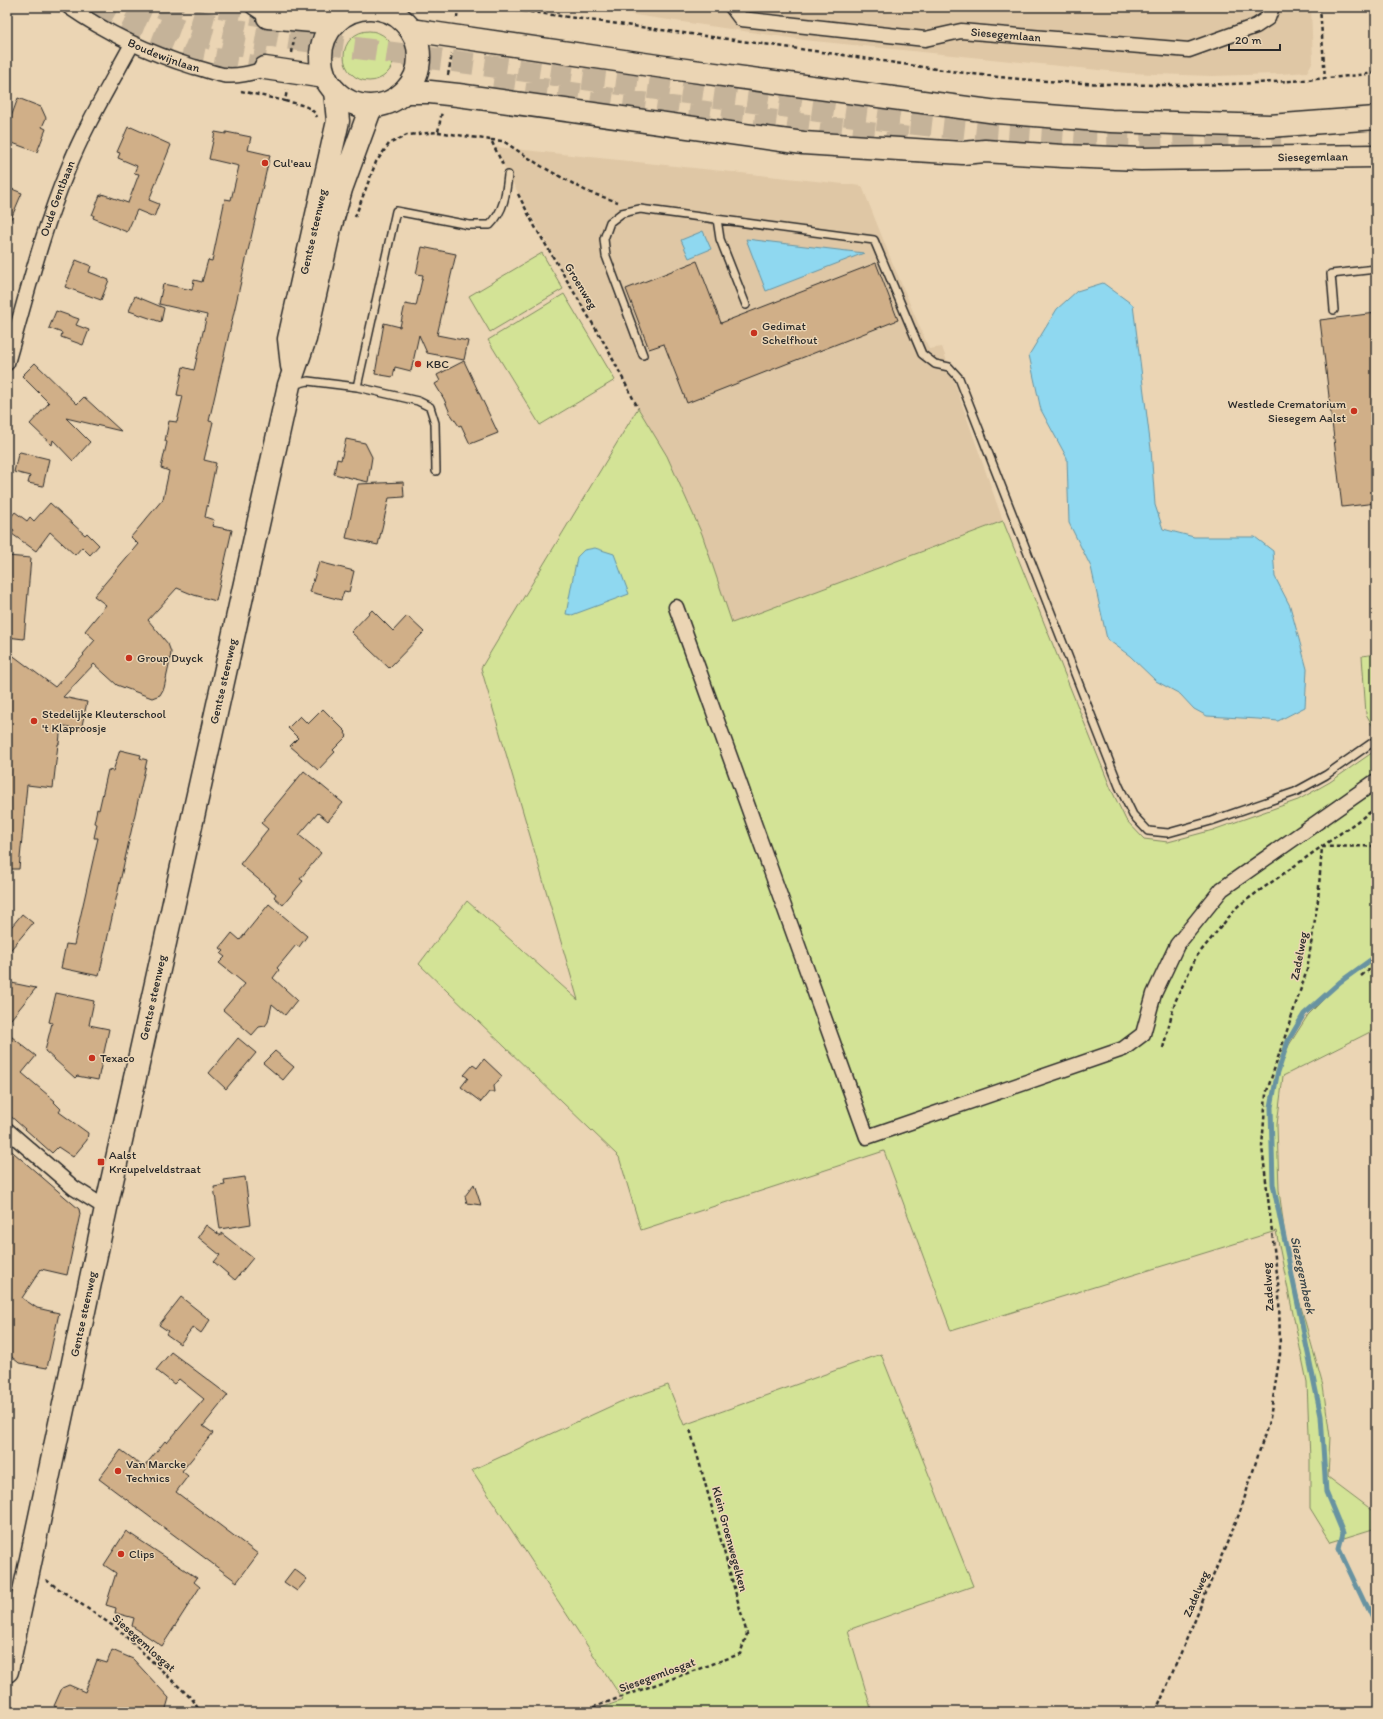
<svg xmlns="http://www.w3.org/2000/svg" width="1383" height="1719" font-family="Itim,sans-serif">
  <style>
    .built { fill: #dfc7a5 }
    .green { fill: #d3e396; stroke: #7f8760 }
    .water { fill: #8fd8f0; stroke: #6793a1 }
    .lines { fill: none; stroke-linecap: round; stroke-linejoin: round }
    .stream { stroke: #6793a1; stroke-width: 5 }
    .building { fill: #d0af88; stroke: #2b2b2b }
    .highway-tunnel { stroke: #c5b399; stroke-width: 22; stroke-dasharray: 22 11; stroke-linecap: butt }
    .lane-casing { stroke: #2b2b2b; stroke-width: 10 }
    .street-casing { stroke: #2b2b2b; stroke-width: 17 }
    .primary-casing { stroke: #2b2b2b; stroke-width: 25 }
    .highway-casing { stroke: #2b2b2b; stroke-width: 25 }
    .path { stroke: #2b2b2b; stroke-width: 2.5; stroke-dasharray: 4 3; stroke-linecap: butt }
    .lane { stroke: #ebd5b4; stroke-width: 7 }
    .street { stroke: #ebd5b4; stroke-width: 14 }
    .primary { stroke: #ebd5b4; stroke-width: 22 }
    .highway { stroke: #ebd5b4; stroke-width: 22 }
    .poi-dot { fill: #c8321e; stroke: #ebd5b4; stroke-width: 1.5 }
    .labels { text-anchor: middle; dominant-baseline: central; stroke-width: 3; stroke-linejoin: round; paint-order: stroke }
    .street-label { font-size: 12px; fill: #2b2b2b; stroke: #ebd5b4 }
    .poi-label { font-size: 12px; fill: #2b2b2b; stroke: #ebd5b4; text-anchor: start }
    .water-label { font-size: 13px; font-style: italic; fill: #3a4549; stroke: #ebd5b4 }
  </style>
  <rect width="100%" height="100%" fill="#ebd5b4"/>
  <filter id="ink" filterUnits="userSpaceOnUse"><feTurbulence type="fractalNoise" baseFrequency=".025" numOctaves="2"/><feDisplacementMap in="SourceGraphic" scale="8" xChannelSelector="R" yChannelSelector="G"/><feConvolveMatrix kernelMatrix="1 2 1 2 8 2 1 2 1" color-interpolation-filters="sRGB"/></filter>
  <g filter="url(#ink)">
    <path class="built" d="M596,7h715l2,54 -6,11 -27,2 -68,2 -84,-3 -324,-33 -169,-25z
      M496,147l366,39 28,71 39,92 13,-2 61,174 -271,102 -30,-89 -35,-78 -29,-48 -32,-62 -98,-171z"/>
    <path class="green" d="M344 56a25 25 0 1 1 50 0a25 25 0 1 1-50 0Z
      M542,253l21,36 -73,43 -21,-36z
      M564,294l51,86 -75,45 -52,-85z
      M638,408l29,48 35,78 30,89 271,-102 108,268 15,31 18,19 24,3 45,-12 85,-30 32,-18 46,-32v206l-36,26 -36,32 -16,27 -8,25 9,-21 19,-30 31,-31 37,-25v70l-93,47 -6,49 2,65 9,70 35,126 7,51 -2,40 48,36v15l-45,14 -21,-34v-48l-3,-78 -31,-151 -325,100 -67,-180 -243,79 -22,-73 -200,-193 48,-63 111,99 -97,-332z
      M1376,654v78l-10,-18 -4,-58z
      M881,1354l92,232 -125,44 24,82h-282l33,-12 -151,-230 148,-68 48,-17 16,40z"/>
    <path class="water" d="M703,231l8,18 -22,9 -8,-18z
      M746,239l118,14 -98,38z
      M1103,283l30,22 18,144 4,56 8,24 31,8h61l18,14 2,26 15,29 17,63 -2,38 -27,14 -20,-2 -51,-3 -13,-7 -14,-15 -24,-13 -26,-25 -23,-17 -16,-72 -22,-44 -2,-65 -26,-48 -12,-55 28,-46 20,-18z
      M595,548l19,6 15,40 -57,21 -6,-1 11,-57 7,-7z"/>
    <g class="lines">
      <path class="stream" d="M1376,956l-36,26 -36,32 -16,27 -11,34 -6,32 2,77 48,232 5,76 17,41 -4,16 37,78"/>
    </g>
    <path class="building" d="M18,98l23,9 5,11 -4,9 4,2 -9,23 -30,-11v-22l3,1z
      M128,127l2,1 1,-1 40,18 -22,55 10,4 -5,13 -17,-7 -10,22 -34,-14 1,-3h-2l8,-20 2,1v-2l26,9 11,-29 -5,-1 3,-7 -19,-8 2,-5 -3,-1z
      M215,132l11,2v-2l25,5 -3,13 22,5 -61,266 4,1 -9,38 12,3 -11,54 9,3 -2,6 20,4 -16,71 -22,-6 -17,-7 -29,32 20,24 3,8 -1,9 -6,27 -4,7 -8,3 -35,-13 -23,-21 -31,33 24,5 -6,28 -20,-5 -2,19h-1l-5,44 -26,-3 -8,84h-12v-218l48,36 29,-32 -1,-1 12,-14 -10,-9 21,-26 -12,-9 44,-52 -7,-7 32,-38 6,-28 -8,-3 6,-26 -2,-1 4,-20 8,1 6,-26 -6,-1 6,-28 11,3 13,-55 -48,-11 4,-20 29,6 2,-10 8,2 6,-22 4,1 13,-62 6,1 8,-34 -30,-7z
      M7,187l15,6 -15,35z
      M422,247l34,7 -19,81 31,6 -4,19 -37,-7 -8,-18 -8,36 -16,-4 -2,10 -18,-3 9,-51 16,4 5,-23 11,2 7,-31 -7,-1z
      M76,260l15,6 -2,6 20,8 -8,20 -36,-13z
      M697,261l24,62 155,-60 22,57 -211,83 -23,-59 -15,5 -23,-60z
      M135,296l29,12 -3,14 -32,-11z
      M56,311l23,8 -3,6 13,5 -6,15 -22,-8 1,-4 -13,-5z
      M1376,313v190l-34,4 -22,-187z
      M464,361l34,72 -28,11 -9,-19 -2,1 -9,-13 -6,-14 -9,-15 5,-3 -3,-6z
      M35,363l42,41 7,-7 37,34 -55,-13 24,24 -17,19 -20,-21 -1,5 -22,-21 19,-21 -27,-27z
      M346,439l19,4 7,14 -4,25 -34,-8 3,-15 4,1z
      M20,452l29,7 -6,27 -15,-3 2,-7 -16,-4 4,-18z
      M403,482l1,15 -15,1 -11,47 -32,-7 12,-54z
      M50,503l35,32 2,-2 12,12 -9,10 -8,-8 -7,8 -25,-23 -14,19 -24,-17 2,-4 -7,-5v-3l8,-10 12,9 3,-4 4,4z
      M7,556l24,2 -7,81 -17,-2z
      M319,562l35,9 -5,21 -5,-1 -3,9 -31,-8z
      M372,610l21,21 14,-15 17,16 -35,36 -38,-36z
      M323,709l23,23 -1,1 2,3 -14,14 2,2 -17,18 -28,-24 8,-8 -10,-10 12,-12 8,8z
      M120,750l21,5 -1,3 7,2 -48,216 -38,-8 5,-24 8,1 24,-107h-4l3,-14 -3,-1 3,-14 2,1 9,-40 5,1z
      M304,771l39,32 -15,18 -10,-8 -19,22 22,18 -21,26 3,2 -20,24 -9,-8 2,-3 -36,-30 28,-35 -7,-6z
      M269,904l38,32 -8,11 -3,-2 -19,23 2,2 -6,8 24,22 -12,15 -13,-11 -4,18 -3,4 -6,1 -7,8 -29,-25 22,-26 -26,-21 6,-6 -4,-3 3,-3 -4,-3 12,-15 8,7z
      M22,914l11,9 -26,31v-22z
      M7,982l29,6 -29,36z
      M56,993l38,8 -5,24 20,4 -11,51 -21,-4 -2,2 -30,-27 7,-28 -3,-1z
      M7,1033l29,23 -14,17 33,28 -1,1 7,7 -2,3 29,21 -1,7 -14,17 -15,-10 -6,6 -45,-40z
      M238,1038l18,15 -30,36 -17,-16z
      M275,1051l19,16 -11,13 -20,-17z
      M484,1059l18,17 -8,10 1,6h-6l-8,10 -20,-15 7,-9 -4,-3 9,-10 4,3z
      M7,1147l72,62 1,5 -13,61 -26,-6 -19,29 15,10 22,5 -12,55 -28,-5 -12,-10z
      M245,1177l6,47 -31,5 -6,-42 11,-2 -1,-5z
      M474,1184l7,21 -14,-2 -2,-7z
      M206,1225l15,11v-3l32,25 -18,22 -21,-18 6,-7 -22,-18z
      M181,1297l29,23 -9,13 -8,-6 -13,17 -14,-10 2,-3 -9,-6z
      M171,1352l57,43 -25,31 10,7 -31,38 6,5 -12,16 82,62 -21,28 -138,-103 22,-29 23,17 21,-26 2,2 37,-44 -25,-20 -5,5 -18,-14z
      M126,1531l71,47 -3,4 6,5 -38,59 -30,-20 2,-8 -19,-5 1,-5 -10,-3 10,-32 -12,-8z
      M294,1569l13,10 -10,12 -13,-9z
      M112,1650l21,9 36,39 -4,14h-98l-13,-6 8,-18 7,-3 16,7 12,-32 10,3z"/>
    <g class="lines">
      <path class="highway-tunnel" d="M94,7l40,23 66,26 65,12
        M130,7c47,24 85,35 137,43
        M161,7c38,18 82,24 123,31l615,84 79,9 98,7h72l133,-3
        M220,7l48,10
        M493,82l221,31 195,25"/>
      <g class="lane-casing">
        <path id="lane" d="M717,219l3,20 26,66
          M1334,310l-3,-36 45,-5
          M643,355l-37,-99 -2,-17 6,-17 12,-9 18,-4 234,31 48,114 13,10 14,3 10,11 160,408 14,29 15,16 20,2 43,-12 84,-29 31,-17 50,-35
          M292,385l16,-4 49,6 61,14 12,6 5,16 1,48
          M357,387l39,-176 73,14h21c14,-14 16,-31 18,-50"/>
      </g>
      <g class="street-casing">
        <g id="street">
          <path id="s1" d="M69,7c39,27 80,46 125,60 9,2 19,6 29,8 12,2 32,-2 42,-7"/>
          <path d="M253,7l15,10"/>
          <path id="s2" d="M732,7l9,12 184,20 36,-8 228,19 67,-24 12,-8 4,-11"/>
          <path id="s3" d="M7,363c19,-65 35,-132 61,-194 17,-43 42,-84 64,-125"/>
          <path d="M676,607l191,530 256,-88 20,-15 11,-40 23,-49 45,-56 154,-108"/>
          <path d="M7,1130l67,58 32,20"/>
        </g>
      </g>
      <g class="primary-casing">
        <g id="primary">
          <circle cx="370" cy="57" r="49"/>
          <path id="s4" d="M292,366l-3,-27 49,-218 -3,-30"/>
          <path id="s5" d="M7,1671l99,-463 183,-823 16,-46 25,-111 11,-39 30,-82"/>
        </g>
      </g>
      <g class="highway-casing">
        <g id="highway">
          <path d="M268,17l67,6"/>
          <path d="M411,30l267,39 319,43 114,9 159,5 106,-8"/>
          <path d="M265,68l60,9"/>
          <path id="s6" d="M405,92h25l28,3 345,48 160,10 22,-2 78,5 78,3 235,-3"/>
        </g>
      </g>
      <path class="path" d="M495,7c116,16 232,32 348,48 68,10 136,22 204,26 110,7 220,5 329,-8
        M1320,7l5,72
        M457,18l1,-11
        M292,53l2,-15
        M448,75l4,-21
        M241,91l44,10 2,-11
        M285,101c11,3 27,4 32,16
        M438,132l53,8 12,25
        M491,140l12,1 38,25 47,26 30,10
        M518,194l16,31 72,121 32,62
        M355,217l21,-55 13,-18 18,-9 31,-3 4,-21
        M1361,976l15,-12
        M1163,1048l12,-46 21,-45 42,-51 138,-98
        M46,1580l73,50 74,70 7,12
        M580,1712l160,-58 7,-20 -57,-205
        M1156,1712l84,-200 30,-94 10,-64 -1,-63 -17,-144 4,-53 41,-124 11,-70 4,-53 54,-1"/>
      <use href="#lane" class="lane"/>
      <use href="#street" class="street"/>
      <use href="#primary" class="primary"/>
      <use href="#highway" class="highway"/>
    </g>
  </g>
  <g class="poi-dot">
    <circle cx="265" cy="163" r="4"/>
    <circle cx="754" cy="333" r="4"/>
    <circle cx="418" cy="364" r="4"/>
    <circle cx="1354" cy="411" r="4"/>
    <circle cx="129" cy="658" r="4"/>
    <circle cx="34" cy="721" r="4"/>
    <circle cx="92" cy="1058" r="4"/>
    <rect x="97" y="1158" width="8" height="8" rx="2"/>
    <circle cx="118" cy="1471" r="4"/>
    <circle cx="121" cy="1554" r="4"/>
  </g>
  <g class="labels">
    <g class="street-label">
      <text stroke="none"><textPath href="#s2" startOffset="282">Siesegemlaan</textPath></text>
      <text stroke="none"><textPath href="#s1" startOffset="107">Boudewijnlaan</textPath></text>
      <text stroke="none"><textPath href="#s6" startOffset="912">Siesegemlaan</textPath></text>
      <text stroke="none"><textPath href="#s3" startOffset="172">Oude Gentbaan</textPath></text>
      <text stroke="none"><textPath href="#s4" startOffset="137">Gentse steenweg</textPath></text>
      <text transform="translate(581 286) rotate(59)">Groenweg</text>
      <text stroke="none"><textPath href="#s5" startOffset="1013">Gentse steenweg</textPath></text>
      <text transform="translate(1299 956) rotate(-79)">Zadelweg</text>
      <text stroke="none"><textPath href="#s5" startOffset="689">Gentse steenweg</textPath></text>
      <text transform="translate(1268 1287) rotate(-94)">Zadelweg</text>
      <text stroke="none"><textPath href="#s5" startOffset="365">Gentse steenweg</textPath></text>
      <text transform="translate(730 1539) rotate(75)">Klein Groenwegelken</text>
      <text transform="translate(1196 1594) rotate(-67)">Zadelweg</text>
      <text transform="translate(144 1643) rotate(42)">Siesegemlosgat</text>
      <text transform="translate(657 1675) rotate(-20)">Siesegemlosgat</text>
    </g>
    <g class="poi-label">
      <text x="273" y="163">Cul'eau</text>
      <text x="762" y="326">Gedimat<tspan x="762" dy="14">Schelfhout</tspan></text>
      <text x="426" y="364">KBC</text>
      <text x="1346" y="404" text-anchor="end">Westlede Crematorium<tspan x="1346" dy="14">Siesegem Aalst</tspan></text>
      <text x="137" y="658">Group Duyck</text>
      <text x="42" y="714">Stedelijke Kleuterschool<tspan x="42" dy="14">'t Klaproosje</tspan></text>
      <text x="100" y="1058">Texaco</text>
      <text x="109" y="1155">Aalst<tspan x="109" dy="14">Kreupelveldstraat</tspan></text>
      <text x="126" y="1464">Van Marcke<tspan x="126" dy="14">Technics</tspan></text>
      <text x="129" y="1554">Clips</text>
    </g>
    <g class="water-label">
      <text transform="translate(1303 1275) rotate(78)">Siezegembeek</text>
    </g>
  </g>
  <rect width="1383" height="1719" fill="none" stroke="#ebd5b4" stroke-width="24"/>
  <rect x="12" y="12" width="1359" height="1695" fill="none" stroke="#2b2b2b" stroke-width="1.5" filter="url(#ink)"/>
  <path d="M1229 44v6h51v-6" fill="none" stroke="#2b2b2b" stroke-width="2"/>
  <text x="1235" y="44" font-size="12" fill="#2b2b2b" stroke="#ebd5b4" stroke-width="3" paint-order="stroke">20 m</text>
</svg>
